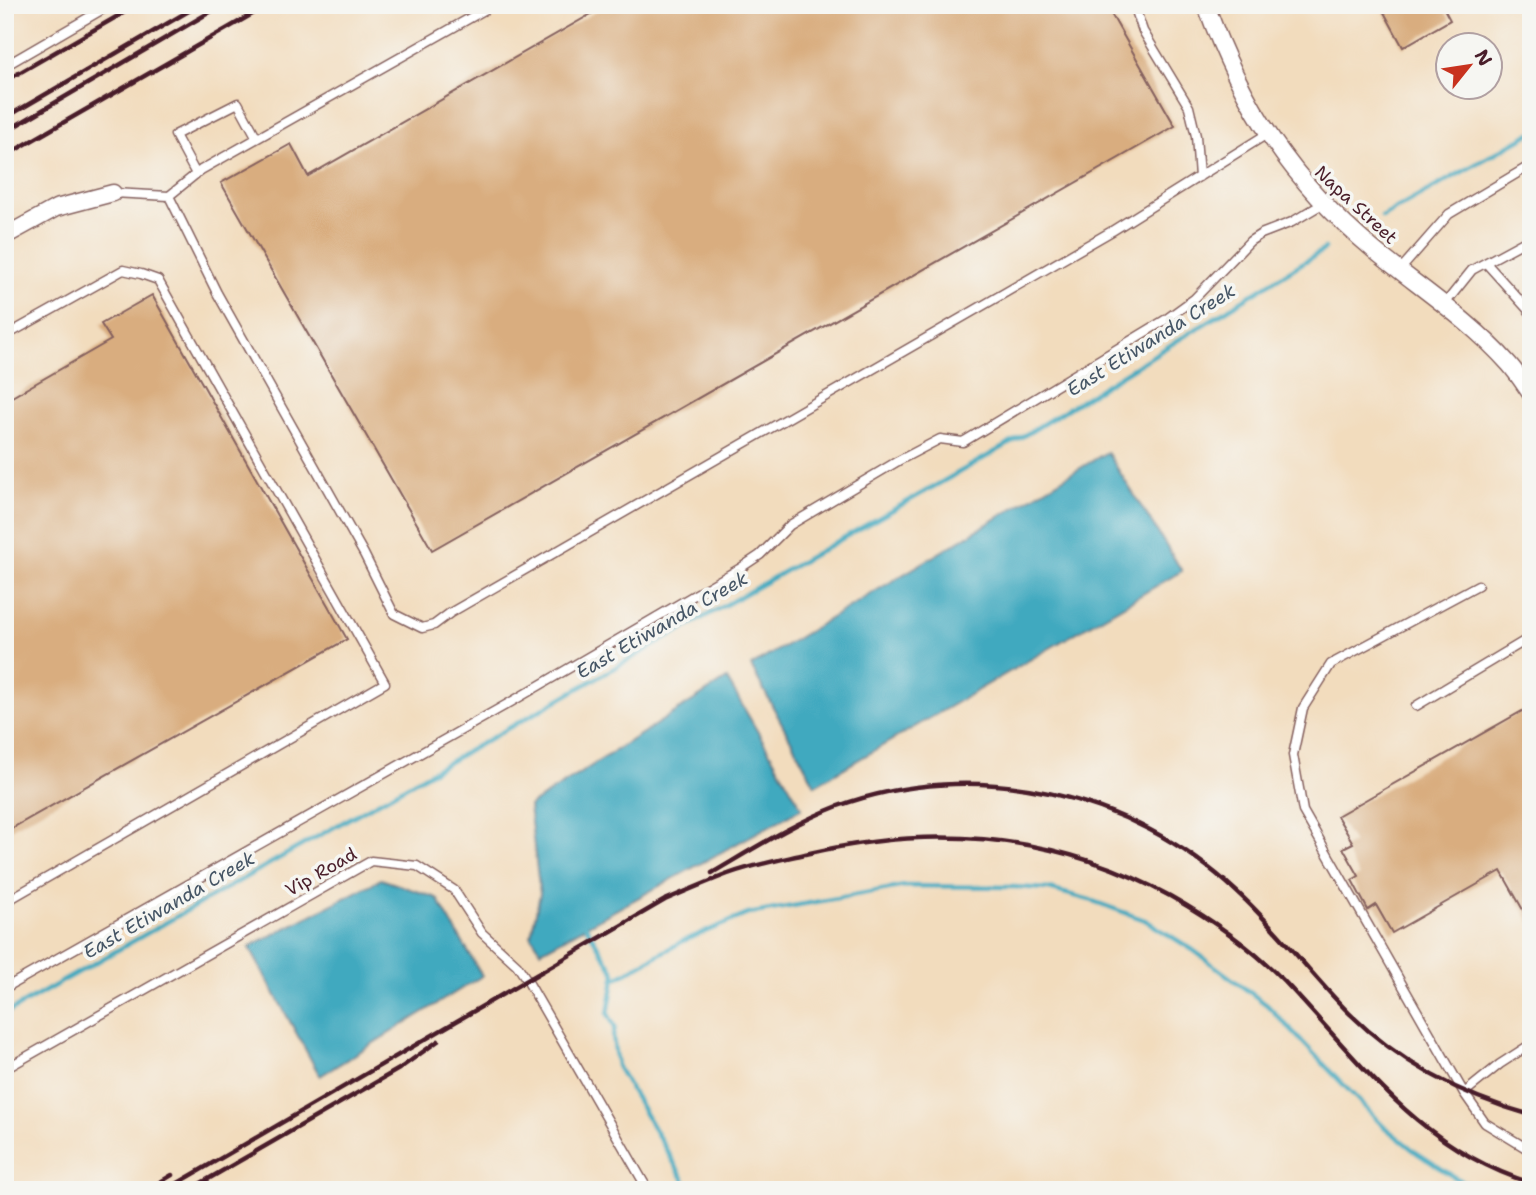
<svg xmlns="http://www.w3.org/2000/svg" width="1536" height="1195" font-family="'Shantell Sans',sans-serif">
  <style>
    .water { fill: #3fa9bf; stroke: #446475; stroke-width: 2 }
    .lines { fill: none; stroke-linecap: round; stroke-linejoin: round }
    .stream { stroke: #3fa9bf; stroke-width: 4.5 }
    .building { fill: #d9ad7f }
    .service-casing { stroke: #85615e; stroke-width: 11 }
    .minor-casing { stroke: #85615e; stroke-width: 19 }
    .service { stroke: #fff; stroke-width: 8 }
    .minor { stroke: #fff; stroke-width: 16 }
    .rail { stroke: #4a1f2b; stroke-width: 4.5 }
    .labels { text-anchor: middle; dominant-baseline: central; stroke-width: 7; stroke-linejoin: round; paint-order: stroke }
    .street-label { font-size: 18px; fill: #4a1f2b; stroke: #f6f6f2 }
    .water-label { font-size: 19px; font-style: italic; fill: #465666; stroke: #f6f6f2 }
  </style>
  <rect width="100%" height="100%" fill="#f6f6f2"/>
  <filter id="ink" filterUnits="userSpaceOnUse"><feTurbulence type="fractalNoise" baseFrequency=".0143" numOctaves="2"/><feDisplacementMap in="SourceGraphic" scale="14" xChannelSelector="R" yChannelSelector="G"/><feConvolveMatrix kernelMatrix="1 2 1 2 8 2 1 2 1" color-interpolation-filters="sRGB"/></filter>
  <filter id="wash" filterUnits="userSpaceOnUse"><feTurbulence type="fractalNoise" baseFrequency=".00686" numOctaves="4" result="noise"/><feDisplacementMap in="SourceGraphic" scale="28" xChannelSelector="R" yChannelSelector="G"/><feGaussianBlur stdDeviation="1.57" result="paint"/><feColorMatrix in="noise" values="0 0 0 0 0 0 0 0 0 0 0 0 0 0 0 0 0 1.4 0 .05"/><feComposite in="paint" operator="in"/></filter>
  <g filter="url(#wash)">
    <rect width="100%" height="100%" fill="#f2dcbd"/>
    <path class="water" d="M1107,452l75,119 -367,214 -64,-119z
      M727,679l75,129 -261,143 -10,-16 9,-41 -11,-88z
      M381,879l56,19 45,78 -162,100 -71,-129z"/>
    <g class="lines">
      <path class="stream" d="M1382,217l149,-84
        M583,922l32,51 -7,41 7,13 -2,10 4,29 73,124
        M613,980l70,-39 65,-27 157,-28 109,1 35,2 41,11 55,20 48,30 74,55 116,121 34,27 37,24 27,13
        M5,1014l1025,-582 295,-183"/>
    </g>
    <g id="blocks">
      <path class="building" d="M607,5h499l69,121 -743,424 -211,-367 70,-39 17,32z
        M1380,5h62l8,15 -47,27z
        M152,295l195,344 -342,193v-431l106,-61 -10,-16z
        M1531,706v218l-30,-53 -109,62 -16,-28 -8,5 -16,-30 7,-4 -16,-28 10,-5 -16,-27z"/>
    </g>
  </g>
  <g filter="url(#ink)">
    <use href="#blocks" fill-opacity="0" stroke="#85615e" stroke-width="2"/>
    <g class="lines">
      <g class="service-casing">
        <path id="service" d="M1134,5l9,26 46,76 7,29 3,41
          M5,66l105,-61
          M196,174l-21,-39 63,-32 19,35
          M113,193l56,3 48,97 147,261 30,60 28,14 12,-3 16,-12 662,-382 155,-97
          M169,196l32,-26 292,-165
          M1486,263l45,50
          M1400,270l49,-56 82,-49
          M1444,305l28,-35 59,-32
          M5,336l118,-66 18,4 17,6 227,403 -380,219
          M1478,585l-147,79 -28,44 -10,47 10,56 161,282 21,30 46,28
          M1416,706l115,-69
          M5,988l506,-286 228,-133 21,-14 30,-30 108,-64 42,-22 23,3 202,-122 29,-21 56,-58 11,-7 31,-12 32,-19
          M5,1069l366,-208 46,5 37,24 28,43 35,32 10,15 121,210
          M1464,1093l36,-29 31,-20"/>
      </g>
      <g class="minor-casing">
        <path id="minor" d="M1206,5c36,101 86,177 169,246 45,37 95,69 134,113 8,9 15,20 22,30
          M5,236l51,-28 57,-15"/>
      </g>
      <use href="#service" class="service"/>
      <use href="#minor" class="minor"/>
      <path class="rail" d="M5,81l132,-76
        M5,118l194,-113
        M5,132l217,-127
        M5,156l263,-151
        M712,873c41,-24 82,-50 126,-67 137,-50 294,-13 399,86 41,37 73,82 112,121 51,50 113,83 182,102
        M147,1190l25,-15
        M166,1190l499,-290c21,-9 42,-18 63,-26 25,-9 51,-14 77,-20 127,-30 249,-22 365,42 41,23 81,51 114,85 77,81 134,167 247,202
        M189,1190l210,-121 39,-28"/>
    </g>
  </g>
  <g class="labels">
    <g class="street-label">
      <text transform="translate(1356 205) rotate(43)">Napa Street</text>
      <text transform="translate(321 872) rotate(-30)">Vip Road</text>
    </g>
    <g class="water-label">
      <text transform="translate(1151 340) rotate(-32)">East Etiwanda Creek</text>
      <text transform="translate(662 625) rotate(-30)">East Etiwanda Creek</text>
      <text transform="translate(169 905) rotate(-30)">East Etiwanda Creek</text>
    </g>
  </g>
  <rect width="1536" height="1195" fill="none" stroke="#f6f6f2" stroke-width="28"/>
  <g transform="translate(1469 66) rotate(60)"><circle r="33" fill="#f6f6f2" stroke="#b1a0a2" stroke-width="2"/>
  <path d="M0-5L12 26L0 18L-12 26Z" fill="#c8321e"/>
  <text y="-10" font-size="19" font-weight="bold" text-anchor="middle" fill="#4a1f2b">N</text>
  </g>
</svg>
